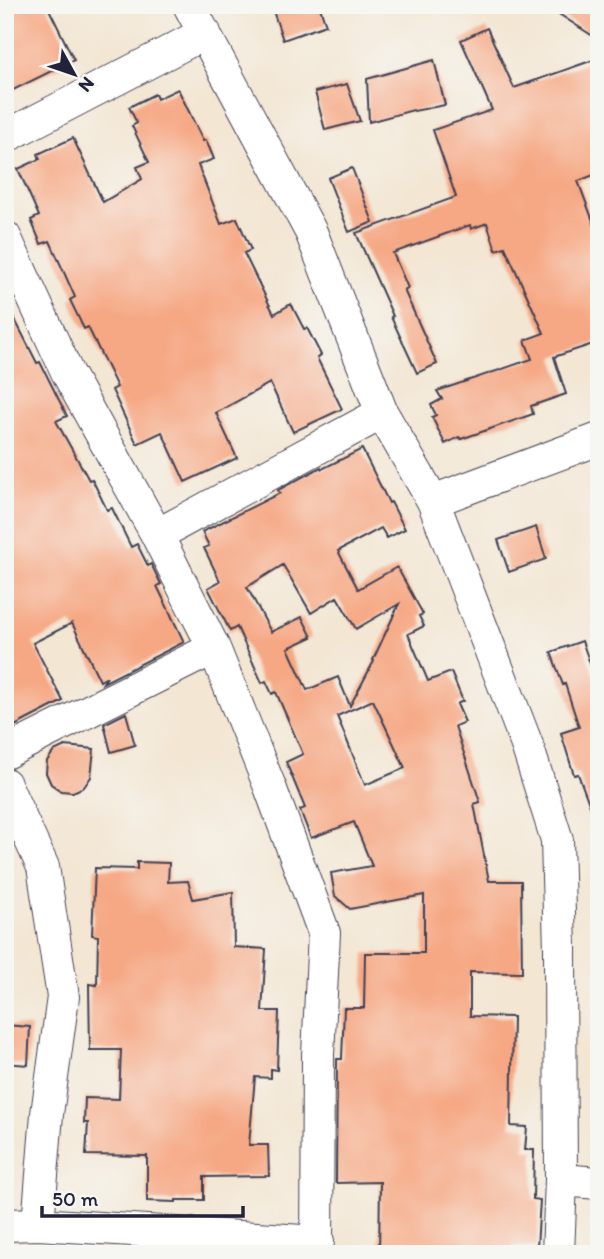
<svg xmlns="http://www.w3.org/2000/svg" width="604" height="1259" font-family="Itim,sans-serif">
  <style>
    .building { fill: #f6a783; fill-rule: evenodd }
    .lines { fill: none; stroke-linecap: round; stroke-linejoin: round }
    .minor-casing { stroke: #413f52; stroke-width: 34 }
    .minor { stroke: #fff; stroke-width: 32 }
  </style>
  <rect width="100%" height="100%" fill="#f6f6f2"/>
  <filter id="ink" filterUnits="userSpaceOnUse"><feTurbulence type="fractalNoise" baseFrequency=".0143" numOctaves="2"/><feDisplacementMap in="SourceGraphic" scale="14" xChannelSelector="R" yChannelSelector="G"/><feConvolveMatrix kernelMatrix="1 2 1 2 8 2 1 2 1" color-interpolation-filters="sRGB"/></filter>
  <filter id="wash" filterUnits="userSpaceOnUse"><feTurbulence type="fractalNoise" baseFrequency=".00686" numOctaves="4" result="noise"/><feDisplacementMap in="SourceGraphic" scale="28" xChannelSelector="R" yChannelSelector="G"/><feGaussianBlur stdDeviation="1.57" result="paint"/><feColorMatrix in="noise" values="0 0 0 0 0 0 0 0 0 0 0 0 0 0 0 0 0 1.4 0 .05"/><feComposite in="paint" operator="in"/></filter>
  <g filter="url(#wash)">
    <rect width="100%" height="100%" fill="#f3e6d3"/>
    <g id="blocks">
      <path class="building" d="M5,5h42l27,55 -69,34z
        M271,5h48l7,20 -43,15z
        M545,5h54v35z
        M487,28l27,60 85,-30v115l-21,8 21,56v105l-45,15 12,37 -35,12 2,8 -72,25 -2,-2 -14,7 -13,-27 4,-2 -5,-10 11,-6 -5,-8 95,-32 -7,-19 19,-7 -39,-86 -9,3 -9,-27 -16,6 -1,-4 -77,28 15,35 -4,2 33,74 -20,9 -26,-56 2,-1 -37,-83 100,-36 -23,-67 59,-20 -31,-70z
        M434,60l11,45 -31,6 -1,-1 -44,12 -2,-43z
        M347,84l13,37 -35,9 -10,-38z
        M178,89l25,52 3,-1 8,19 -16,6 23,59 16,-6 14,32 -7,3 30,61 17,-10 13,25 3,-1 14,27 -4,3 25,51 -49,23 -23,-49 -54,30 21,45 -52,24 -23,-50 -25,12 -25,-54 5,-3 -29,-60 -4,2 -14,-29 5,-3 -25,-56 -9,3 -10,-24 8,-4 -21,-47 22,-10 -2,-5 35,-16 30,64 39,-23 -5,-12 12,-5 -17,-36 5,-3 -8,-16 26,-13 2,5z
        M352,168l21,54 -24,10 -21,-54z
        M5,300l32,63 3,-1 27,54 -11,5 33,59 3,-1 15,31 5,-2 19,39 6,-3 11,22 3,-2 10,20 -4,2 27,56 -81,41 4,-6 -7,4 -28,-58 -39,20 30,58 -58,30z
        M362,449l27,54 2,-1 14,27 -18,9 -6,-10 -43,23 20,38 39,-22 26,47 -4,2 5,10 -16,8 20,47 23,-9 12,29 -6,3 8,18 -10,4 25,76 -6,2 15,77h32l1,92 -52,-1v44l43,1 -2,109 16,1 -2,23h9l-1,49 7,1 -3,47 -24,-1v3l-54,1v4h-80l1,-72 -44,1 1,-124h5l2,-51h20l1,-55h59v-58l-74,14 -15,-13 -4,-23 41,-7 -18,-44 -43,16 -11,-28 5,-2 -19,-46 17,-8 -27,-62 -4,2 -6,-13 -4,2 -25,-56 -7,4 -22,-43 12,-7 -16,-33 5,-2 -7,-14 78,-39 -2,-3 43,-23 1,2zM283,565l28,48 26,-16 19,32 43,-25 -26,56 1,1 -24,45 -12,-29 -31,13 -19,-42 24,-11 -10,-20 -31,15 -24,-45zM373,700l32,68 -40,17 -28,-69z
        M536,527l10,32 -37,13 -11,-32z
        M582,641l17,48v135l-2,1 -19,-51 -4,1 -13,-42 18,-6 -14,-43 -2,1 -12,-33z
        M126,713l9,32 -24,7 -7,-28z
        M65,746l29,3 -3,28 -7,10 -11,5 -12,-1 -10,-7 -5,-11 1,-12 7,-10z
        M137,862l32,1 -1,19 20,-1 5,18 40,-7 1,55 32,2 -4,62h17l-2,59 -6,-1v9l-16,-1 -6,68h19l1,31 -65,1v23h-28v2l-29,-1v-45l-61,-1 2,-32h-4l1,-25 34,1 2,-49h-31l-1,-66 8,1 1,-49 -6,-1 3,-67 42,1z
        M5,1025l25,2 -2,38 -23,-2z"/>
    </g>
  </g>
  <g filter="url(#ink)">
    <use href="#blocks" fill-opacity="0" stroke="#413f52" stroke-width="2"/>
    <g class="lines">
      <g class="minor-casing">
        <path id="minor" d="M189,5l122,227 71,181 51,88 94,244 30,95 3,110 1,230 -3,74
          M5,137l200,-104
          M5,237l63,137 89,161 57,113 56,139 54,146 -6,122 -1,199
          M433,501l166,-62
          M157,535l225,-122
          M5,753l209,-105
          M5,784l38,83 20,130 -16,117 -9,110
          M561,1180l38,3
          M5,1225l33,-1 280,18"/>
      </g>
      <use href="#minor" class="minor"/>
    </g>
  </g>
  <rect width="604" height="1259" fill="none" stroke="#f6f6f2" stroke-width="28"/>
  <g transform="translate(74 74) rotate(130)" stroke="#f6f6f2" stroke-width="5" paint-order="stroke">
  <path d="M0-5L12 26L0 18L-12 26Z" fill="#22223b"/>
  <text y="-10" font-size="19" font-weight="bold" text-anchor="middle" fill="#22223b">N</text>
  </g>
  <path d="M42 1206v10h201v-10" fill="none" stroke="#22223b" stroke-width="3.5"/>
  <text x="52" y="1206" font-size="21" fill="#22223b" stroke="#f6f6f2" stroke-width="5" paint-order="stroke">50 m</text>
</svg>
